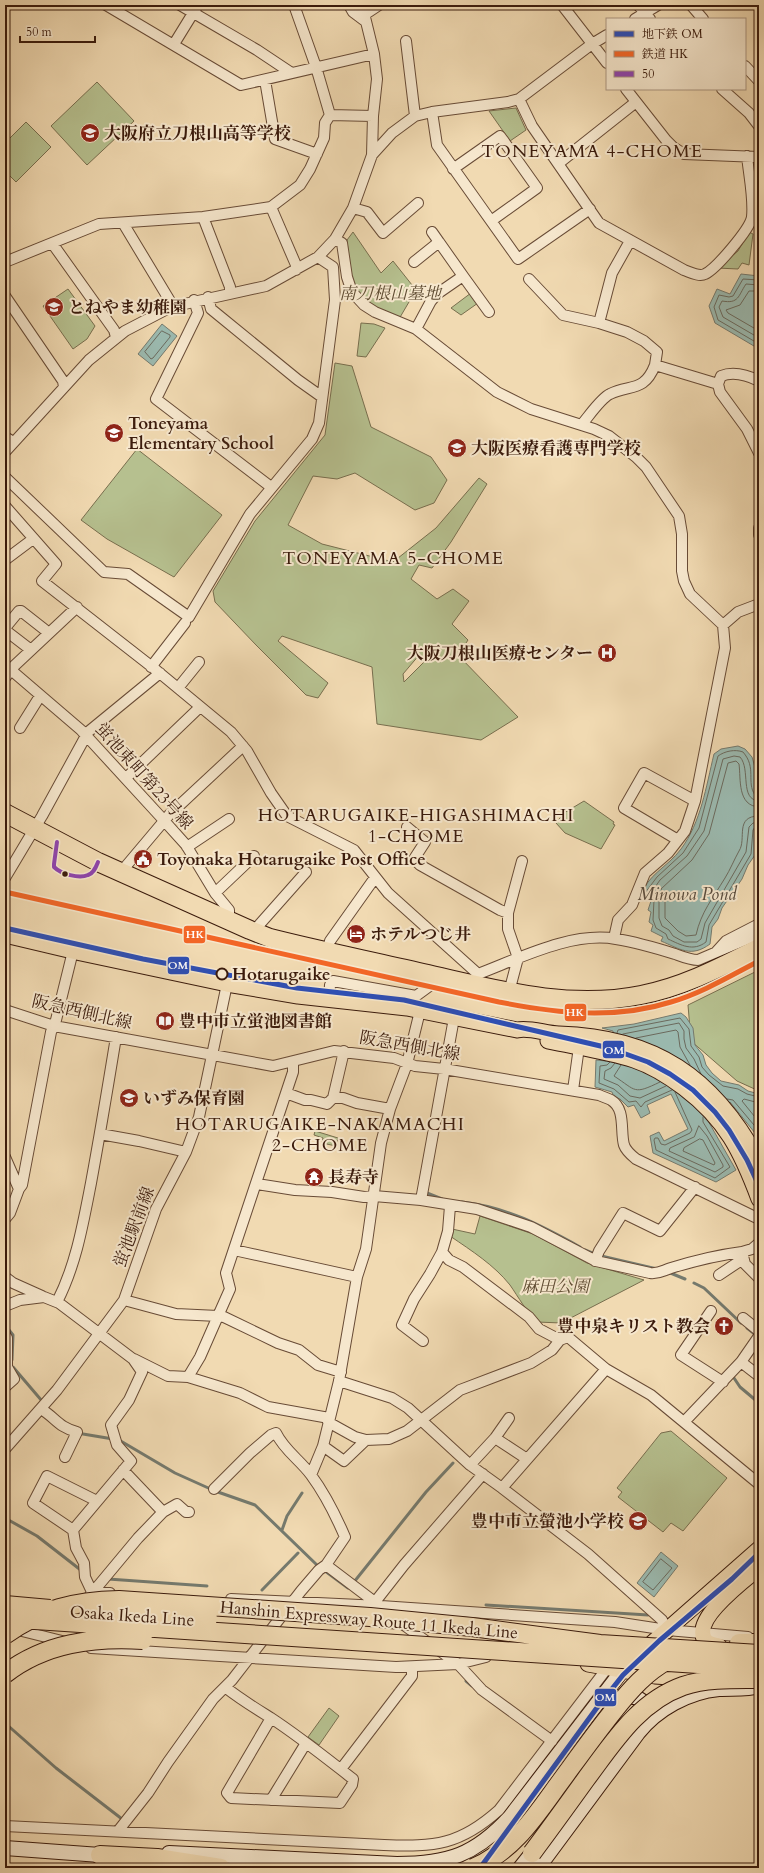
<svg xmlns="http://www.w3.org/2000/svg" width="764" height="1873" font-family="Cardo,'Noto Serif JP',serif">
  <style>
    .green { fill: #b6c08f; stroke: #786e4e; fill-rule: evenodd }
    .water { fill: #9bbab0; stroke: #757a6e }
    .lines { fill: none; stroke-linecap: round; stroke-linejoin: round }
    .shore { stroke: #6b6a5e; stroke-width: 1 }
    .stream { stroke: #757a6e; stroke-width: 3 }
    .street-casing { stroke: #684b36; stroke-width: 12 }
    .secondary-casing { stroke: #3b1b0c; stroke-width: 16 }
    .primary-casing { stroke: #3b1b0c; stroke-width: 17 }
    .highway-casing { stroke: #3b1b0c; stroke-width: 20 }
    .street { stroke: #f6e7cd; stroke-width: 10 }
    .secondary { stroke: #f6e7cd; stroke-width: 14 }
    .primary { stroke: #f1dab2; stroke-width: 15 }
    .highway { stroke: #f1dab2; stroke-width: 18 }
    .highway-bridge-casing { stroke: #3b1b0c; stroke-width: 20; stroke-linecap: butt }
    .highway-bridge { stroke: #f1dab2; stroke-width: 18 }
    .bus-1-casing { stroke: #f6e7cd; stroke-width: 7 }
    .bus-1 { stroke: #8e44ad; stroke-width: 4 }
    .rail-1-casing { stroke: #f6e7cd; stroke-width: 8 }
    .rail-1 { stroke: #f26627; stroke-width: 5 }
    .metro-1-casing { stroke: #f6e7cd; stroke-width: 8 }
    .metro-1 { stroke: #2e4fb5; stroke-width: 5 }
    .bus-dot { fill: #3b1b0c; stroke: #f6e7cd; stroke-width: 1.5 }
    .stop-dot { fill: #f6e7cd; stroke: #3b1b0c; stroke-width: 2 }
    .labels { text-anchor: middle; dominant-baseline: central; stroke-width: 4; stroke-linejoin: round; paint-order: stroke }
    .poi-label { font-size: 17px; font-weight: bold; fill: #3b1b0c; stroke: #f6e7cd; text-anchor: start }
    .park-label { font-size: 17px; font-style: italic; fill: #604d33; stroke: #f6e7cd }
    .street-label { font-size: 17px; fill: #3b1b0c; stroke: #f6e7cd }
    .stop-label { font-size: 17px; font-weight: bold; fill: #3b1b0c; stroke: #f6e7cd; text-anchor: start }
    .neighbourhood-label { font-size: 18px; letter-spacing: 1px; fill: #3b1b0c; stroke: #f6e7cd }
    .water-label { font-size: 18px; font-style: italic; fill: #584b3d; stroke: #f6e7cd }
    .line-badge { stroke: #f6e7cd; stroke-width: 1.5 }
    .badge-label { font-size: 11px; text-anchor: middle; font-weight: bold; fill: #fff }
  </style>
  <rect width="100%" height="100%" fill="#f1dab2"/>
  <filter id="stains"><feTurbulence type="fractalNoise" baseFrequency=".005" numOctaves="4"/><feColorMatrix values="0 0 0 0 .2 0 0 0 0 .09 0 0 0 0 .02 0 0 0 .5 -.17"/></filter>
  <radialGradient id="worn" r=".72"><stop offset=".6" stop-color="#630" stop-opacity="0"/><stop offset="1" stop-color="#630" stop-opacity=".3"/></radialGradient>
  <path class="green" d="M97,82l37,39 -47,44 -36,-39z
    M516,108l10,22 -16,11 -21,-30z
    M26,122l25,25 -35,35 -11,-11v-28z
    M353,232l28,41 12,-12 23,29 -17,29c-12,-5 -30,-10 -39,-21 -12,-15 -11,-39 -13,-58z
    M749,232l4,2 -4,31 -7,-2 -4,6 -21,-1 21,-17z
    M68,289l27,37 -8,13 -14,10 -30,-43z
    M471,293l7,10 -17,12 -10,-7z
    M361,323l13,1 11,4 -19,29 -9,-1z
    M335,363l17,3 19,61 60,30 16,23 -13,23 -19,7 -60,-37 -18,6 -24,-3 -25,49 34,19 71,18 43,-34 43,-50 8,6 -36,58 -19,26 -13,-3 -8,14 26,20 16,-10 16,12 -17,23 16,16 -10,15 60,62 -37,23 -104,-16 -5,-57 -90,-31 -4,5 50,42 -10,15 -12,-3 -50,-50 -41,-43 -2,-11 42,-70 70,-86zM420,654l6,6 -22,22 -1,-8z
    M137,449l85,66 -48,62 -67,-38 -26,-19z
    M584,801l30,21 -1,2 2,1 -14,24 -36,-16 -9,-10 8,-10z
    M759,970v121l-22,-10 -46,-40 -3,-36z
    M315,1131l23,7 -2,8 -14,-3 1,-5 -9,-3z
    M480,1216l53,18 54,29 57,17 -83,43 -24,-1c-11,-11 -18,-24 -27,-37 -16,-20 -38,-34 -60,-49l2,-7 23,5z
    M671,1431l56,47 -44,53 -12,-8 -8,9 -45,-35 4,-5 -5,-4 44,-55z
    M329,1708l10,8 -20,29 -11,-8z"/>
  <path class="water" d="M741,274l18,2v73l-44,-26 -6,-17 8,-17 13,5z
    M162,324l15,12 -24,30 -15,-12z
    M738,746l7,3 7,8 5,17 -2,5 1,10 3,6v20l-4,40 -7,10 -6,14 -20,29 -4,11 -6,8 -2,17c-19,14 -30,5 -49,-3l2,-4 -12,-6 2,-6 -4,-3 2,-10 -3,-2 3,-9 -11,-3c6,-23 28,-31 41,-49 20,-27 25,-62 33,-95l7,-5z
    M681,1013l5,4 7,11 2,17 8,10 3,10 6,8 9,8 18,4 9,6 11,3v44l-29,-36 -23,17 29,51 -20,12 -63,-29 -3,-17 9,-4 5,9 24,-12 -17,-35 -24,11 3,8 -9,5 -7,-13 -6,2 -8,-8 -6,-2 -2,-5 -17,-5 1,-27 10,1 7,-27v-3l-11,-3 32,-4z
    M661,1552l17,14 -24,31 -17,-14z"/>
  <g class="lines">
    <path class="shore" d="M759,280l-16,-1 -10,17 -4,1 -10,-2 -5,12 4,13 41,24
      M759,285l-13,-1c-8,12 -7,20 -24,17l-3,6 4,10 36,21
      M759,291h-10l-9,14 -14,5 2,3 31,18
      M162,331l8,4v2l-17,21 -2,1 -6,-7z
      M759,796l-4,-1c-9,-13 2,-27 -12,-43 -8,-3 -18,-1 -25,4l-19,72 -16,25 -26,24 -12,16 1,2 8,5 -1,20 3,8 10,6 2,5c13,6 25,13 38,3l3,-17 42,-71 2,-24 2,-3h4
      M759,801c-20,-1 -8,-32 -19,-44l-6,-1 -11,3 -19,72 -17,25 -27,24 -7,10 6,10v18l3,8 7,4 4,6 11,6h13l4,-3 4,-16 41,-71 3,-25 4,-4 6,-1
      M759,807c-22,-1 -18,-28 -20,-43l-3,-3 -8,2 -19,71 -17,26 -31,29 4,10v19l13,13 8,5 10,-1c5,-23 17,-37 29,-57 5,-8 9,-18 14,-27 8,-12 -5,-35 20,-35
      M617,1033l1,-3 62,-12 9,11 2,17 8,11 3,10 7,8 14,11 15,3 9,5 12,3
      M623,1034l56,-11 5,8v8l2,9 8,11 7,15
      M636,1038l40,-8 2,2 2,15 10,18
      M610,1062l-3,3 -7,1 -1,17 15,6 15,13 7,-1 5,6 4,-5 27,-12
      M615,1063l-4,5 -6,3 -1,8 14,6 12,11 10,2 26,-12
      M621,1065l-7,11c23,15 19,19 46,6
      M675,1092l17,38 -2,3 -25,12 -4,-1 -3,-6h-3l-1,2 2,10 59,28 15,-11 -27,-45v-5
      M727,1099l6,1 26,31
      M759,1103l-15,-4 -2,2 17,21
      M699,1126l8,10 16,29v2l-8,5 -46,-21 1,-3 24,-11z
      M700,1139l3,1 12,23 -1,2 -31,-14 1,-3z
      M661,1559l11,9 -19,22 -10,-8z"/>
    <path class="stream" d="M427,1193l15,6
      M462,1202c45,5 80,24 118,45
      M585,1250l12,5 60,14
      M668,1272l17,7
      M694,1283l10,5 37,35
      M5,1325l8,10 -1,25
      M747,1328l9,7
      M13,1367l29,34
      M734,1378l6,9 19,16
      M83,1434l30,5
      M119,1440l56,33 40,18 40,14 63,61
      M5,1518l32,18 45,35
      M282,1530l5,-14 15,-23
      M325,1571l23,17
      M108,1579l99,7
      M354,1582l72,-90 27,-29
      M262,1590l36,-37
      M486,1605l162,10
      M466,1681l6,5
      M5,1723l51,45 66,51"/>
    <g class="street-casing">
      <path id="street" d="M106,5l135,80 133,-31
        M180,5l77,45 33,22
        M349,5l4,7 12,9
        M562,5l45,58
        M638,5l12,14
        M691,5l12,14
        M364,15l15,-10
        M635,19l23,-14
        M607,35l-15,9 -73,55 13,27 67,97 85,47c6,2 15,7 21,4 11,-5 45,-45 47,-57 2,-19 -3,-41 -5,-61
        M406,41l9,75
        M174,44l24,-39
        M745,66l14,15
        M265,80l10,59 42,15
        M626,89l40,51 7,7 11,7 75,3
        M722,89l27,24 10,13
        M432,112l5,33 81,114 72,-50
        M330,115l43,1
        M372,155l20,-22 23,-17 17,-4 76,-10 11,-3
        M559,163l77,-61
        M453,169l47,-33 3,4 34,48 -46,33
        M271,207l25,58v5
        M353,208l14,4 16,21 35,-30
        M203,217l27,70v6
        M123,223l47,78 1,6
        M432,232l7,10
        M335,239l7,4 5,34 5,15 12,13 11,7 41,17 81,63 34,17 63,20 15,7 27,21 10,10 33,49 3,18v37l2,10 6,13 33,31 15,-13 21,-8
        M52,243l62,87 2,7
        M5,262l94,-38 104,-7 68,-10 29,-22 10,-16 14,-31 1,-15 5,-8 -14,-48 -22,-62
        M414,262l25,-20 24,34
        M529,279l34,36 36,8 28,9 17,9 13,11 -2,13 63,19
        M5,296l58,85 1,6
        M208,297l3,12 87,71 24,17
        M194,300l4,13 -42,86 115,88
        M599,323l13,-50 18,-32
        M416,329l15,-28 6,-7 26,-18 26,36
        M759,381c-12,-6 -25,-10 -38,-5l-3,8 2,8 27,37 12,24
        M582,424c7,-8 19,-26 28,-30 20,-10 34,-1 45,-29
        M5,437l5,3 1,5
        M5,452l84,-92 36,-29 46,-24 95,-21 52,-29 17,-18 18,-31 19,-53 1,-39 4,-37 -3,-25 -12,-49
        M5,477l99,95 24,2 61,43 61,-103 62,-75 7,-16 16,-123 -2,-33 -15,-10
        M5,506l51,58 -14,17 114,89 75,62 16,19 24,42 16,23 67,34 34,43 90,81
        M759,528v7
        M5,560l28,-21
        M5,628l14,-17h2l28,22
        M5,630l26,20
        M151,667l34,-44
        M11,670l70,60 78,85 27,30 29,48 14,17v11
        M5,678l8,-11 64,-60
        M178,688l21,-26
        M20,728l20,-32
        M126,778l74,-71
        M407,827l18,15 -11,17 6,6 80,45 8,3
        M678,840l-54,-32 20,-35 51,28
        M187,847l42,-28
        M121,872l48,-57 74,-69
        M5,878l37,-62 46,-84 72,-59
        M215,893l39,-37
        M255,932l4,-7 47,-53
        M614,938l4,-18 14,-15 13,-32 23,-20 17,-22 10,-30 30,-153 -2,-23
        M327,952l3,-11 44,-62
        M716,952l10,-11 33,-17
        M477,979l1,-5c40,-15 94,-43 138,-35 19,3 40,9 59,15 8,3 15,6 23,6l61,-26
        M509,992l9,-34 -10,-29v-16l14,-52
        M329,999l1,-14 3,-4 83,15 15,-11 4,-9
        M5,1010l49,16 219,40 61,-15 60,7 21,8 29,3 155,26c4,2 8,3 12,5 15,9 9,31 13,45 2,6 7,10 12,14l123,60
        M344,1051l-11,47h10l14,5 33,6
        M573,1090l6,-43
        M286,1093l19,7h6l16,4 6,-6
        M100,1134l39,7 47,11
        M5,1157l14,32 -9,24 -5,6
        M257,1184l38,6 37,2 32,5 10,-1 47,4 56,9 54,18 65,34 54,12c9,1 12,-2 21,-5 23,-7 47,-13 71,-16l3,12 14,14
        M19,1189l3,-4 29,-153 5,-12 17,-69
        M421,1200l33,-182
        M450,1206l-2,25 -6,21 7,8 14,7 66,50 10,12 21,11 8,-3 38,32 45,26 108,89
        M234,1250l123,27
        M742,1252l10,-3 7,-6
        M595,1261l4,-10 24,-38 37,18 35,-44
        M719,1275l24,-16
        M5,1277l8,6 29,13
        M124,1300l52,14 42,2 12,-27 -4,-16 67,-201v-10
        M57,1302c19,-37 26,-78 34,-119 9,-49 17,-97 25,-146
        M5,1306l15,-6 24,-3 15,6 74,56 9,13 -13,28 -18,25 6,20 14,16 -58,69 3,18 8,15 1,14 7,15
        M711,1311l-30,44 42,27
        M743,1318l16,13
        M5,1335l2,3v29l7,12 -9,8
        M423,1341l-21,-16 12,-26 16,-25 12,-22
        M134,1359l34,17 20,1 12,-20 18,-41 6,1 54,26 21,7 19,15 23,7
        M741,1362l18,14
        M188,1377l52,16 28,14 61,11
        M339,1381l53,17 16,10 62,57 32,23 86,66 74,66 5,10
        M41,1409c15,9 17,18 36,23l-12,25
        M328,1422l27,15 11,3
        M684,1422l57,-60 18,-26
        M495,1438l32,21
        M323,1446l21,15 22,-21 23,-1 18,-8 53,-41 71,-27 21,-13 8,-10
        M5,1449l52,-59 67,-90 32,-91 30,-57 13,-35 28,-133
        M470,1465l25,-27 14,-20
        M311,1475l12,-29 16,-65 18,-104 9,-28 15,-106 9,-34 17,-45 13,-53
        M502,1488l104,-119
        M163,1512l14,-8 9,8h3
        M73,1530l-40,-27 14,-27 50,25
        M326,1565l54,41
        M92,1592l18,1
        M231,1599l150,7 234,16 52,8 81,7
        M375,1602l29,-37 79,-91
        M401,1623l57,41 24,26 70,51
        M74,1626l9,-22 55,-66 25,-26 -40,-42
        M14,1629l52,13
        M91,1648l305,19 62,-3 28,-7
        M225,1687c15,12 30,21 46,31 29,19 55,40 82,61l-1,6 -12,18 -109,-5 -4,-5 44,-75
        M341,1769l71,-93v-9
        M271,1800l35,-57
        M5,1826l379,19c51,2 76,0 115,-35l109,-143
        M118,1831l30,-38 20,-31 45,-63 19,-19 69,-89 18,-21 7,-5 19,-28c-9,-21 -20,-43 -34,-62 -11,-15 -27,-25 -35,-42l-5,2 -21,18 -36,36"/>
    </g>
    <g class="secondary-casing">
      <path id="secondary" d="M618,1700l7,-3h11l20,13
        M5,1848l95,7 8,5
        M169,1853l228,11c51,0 78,-9 113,-47l112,-146
        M520,1868l12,-15
        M538,1868l100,-135c19,-24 50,-41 81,-44 13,-1 27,1 40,-3"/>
    </g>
    <g class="primary-casing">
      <path id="primary" d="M5,935l76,18 146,31 71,12 109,12 110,22c13,-3 29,4 42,4 96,3 155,43 200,127
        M548,1041c28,6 58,10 86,19 18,6 34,16 50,28 42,32 57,63 75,111
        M719,1646c-5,-1 -11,-2 -14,-6 -14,-21 41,-61 54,-72
        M641,1653l118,-104
        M588,1664l67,12 43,3"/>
    </g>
    <g class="highway-casing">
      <path id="highway" d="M5,813l93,49 152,68 20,8c51,13 102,23 153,35 72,16 144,37 218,22 42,-8 80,-28 118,-47
        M739,1643h20
        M100,1855l57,3 64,10"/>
    </g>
    <use href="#street" class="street"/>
    <use href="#secondary" class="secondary"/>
    <use href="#primary" class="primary"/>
    <use href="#highway" class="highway"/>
    <g class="highway-bridge-casing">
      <path id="highway-bridge" d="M5,1605l45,4
        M90,1612l118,7
        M5,1618l754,50
        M5,1635c36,-26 70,-34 114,-35l251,17 102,10 128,17 159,10
        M5,1674c40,-31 88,-37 138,-34
        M532,1853c18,-24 36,-49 54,-74 27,-36 52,-77 97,-93 24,-8 51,-7 76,-7
        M473,1868c37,-15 59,-47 82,-79 20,-27 39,-54 60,-80 16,-20 31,-37 53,-49"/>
    </g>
    <use href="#highway-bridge" class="highway-bridge"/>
    <g class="bus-1-casing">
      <path id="bus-1" d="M57,842l-3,22v3c7,7 25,12 34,8 6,-2 8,-8 10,-13"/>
    </g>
    <use href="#bus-1" class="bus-1"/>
    <g class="rail-1-casing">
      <path id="rail-1" d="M5,892l494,110c57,11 115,18 172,0 31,-9 59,-26 88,-41"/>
    </g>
    <use href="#rail-1" class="rail-1"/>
    <g class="metro-1-casing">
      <path id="metro-1" d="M5,928l138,31 154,29 107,12 205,48 39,14 22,12 23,16 22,22 14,18 18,30 12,26
        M480,1868l116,-159 27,-34 36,-34 73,-62 27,-26"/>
    </g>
    <use href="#metro-1" class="metro-1"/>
  </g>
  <defs>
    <g id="school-disc" transform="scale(1)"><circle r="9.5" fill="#8f2418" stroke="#f6e7cd"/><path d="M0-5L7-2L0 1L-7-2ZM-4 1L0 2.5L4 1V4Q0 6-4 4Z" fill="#fff"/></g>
    <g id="university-disc" transform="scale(1)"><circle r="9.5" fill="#8f2418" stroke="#f6e7cd"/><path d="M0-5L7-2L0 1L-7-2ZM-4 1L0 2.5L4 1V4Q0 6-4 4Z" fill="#fff"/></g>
    <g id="hospital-disc" transform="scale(1)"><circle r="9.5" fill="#8f2418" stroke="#f6e7cd"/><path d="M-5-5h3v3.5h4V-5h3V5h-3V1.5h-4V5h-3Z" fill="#fff"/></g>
    <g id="civic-disc" transform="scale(1)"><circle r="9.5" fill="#8f2418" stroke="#f6e7cd"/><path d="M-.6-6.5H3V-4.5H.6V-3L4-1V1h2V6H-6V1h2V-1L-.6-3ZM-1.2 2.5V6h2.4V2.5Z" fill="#fff"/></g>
    <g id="hotel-disc" transform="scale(1)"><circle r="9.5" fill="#8f2418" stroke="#f6e7cd"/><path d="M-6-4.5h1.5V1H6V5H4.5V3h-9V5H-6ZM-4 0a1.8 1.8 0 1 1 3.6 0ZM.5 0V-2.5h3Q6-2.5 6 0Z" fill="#fff"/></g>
    <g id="library-disc" transform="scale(1)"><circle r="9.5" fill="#8f2418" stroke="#f6e7cd"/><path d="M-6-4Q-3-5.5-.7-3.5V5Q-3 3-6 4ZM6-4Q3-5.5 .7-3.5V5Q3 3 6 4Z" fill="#fff"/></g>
    <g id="temple-disc" transform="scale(1)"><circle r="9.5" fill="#8f2418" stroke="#f6e7cd"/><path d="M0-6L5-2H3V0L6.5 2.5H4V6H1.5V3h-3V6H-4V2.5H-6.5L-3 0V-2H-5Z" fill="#fff"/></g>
    <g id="church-disc" transform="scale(1)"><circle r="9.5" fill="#8f2418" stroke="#f6e7cd"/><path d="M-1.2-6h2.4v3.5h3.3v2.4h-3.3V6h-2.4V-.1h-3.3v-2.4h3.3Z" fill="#fff"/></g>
  </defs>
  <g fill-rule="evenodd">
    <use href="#school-disc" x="90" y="133"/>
    <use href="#school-disc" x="54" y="307"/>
    <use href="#school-disc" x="114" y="433"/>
    <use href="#university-disc" x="457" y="448"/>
    <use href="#hospital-disc" x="607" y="653"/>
    <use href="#civic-disc" x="143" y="859"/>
    <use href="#hotel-disc" x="356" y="934"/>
    <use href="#library-disc" x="165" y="1021"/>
    <use href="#school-disc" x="129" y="1098"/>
    <use href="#temple-disc" x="314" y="1177"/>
    <use href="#church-disc" x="724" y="1326"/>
    <use href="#school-disc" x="638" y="1521"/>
  </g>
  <circle class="bus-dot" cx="65" cy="874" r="3.5"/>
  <circle class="stop-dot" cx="222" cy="974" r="5.5"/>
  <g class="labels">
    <g class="poi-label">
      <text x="104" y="133">大阪府立刀根山高等学校</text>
      <text x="68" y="307">とねやま幼稚園</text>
      <text x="128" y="423">Toneyama<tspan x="128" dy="20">Elementary School</tspan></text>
      <text x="471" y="448">大阪医療看護専門学校</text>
      <text x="593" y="653" text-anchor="end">大阪刀根山医療センター</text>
      <text x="157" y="859">Toyonaka Hotarugaike Post Office</text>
      <text x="370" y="934">ホテルつじ井</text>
      <text x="179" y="1021">豊中市立蛍池図書館</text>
      <text x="143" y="1098">いずみ保育園</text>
      <text x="328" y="1177">長寿寺</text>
      <text x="710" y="1326" text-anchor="end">豊中泉キリスト教会</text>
      <text x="624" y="1521" text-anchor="end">豊中市立螢池小学校</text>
    </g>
    <g class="park-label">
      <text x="390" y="293">南刀根山墓地</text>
      <text x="555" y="1286">麻田公園</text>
    </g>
    <g class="street-label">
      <text transform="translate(144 776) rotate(48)">蛍池東町第23号線</text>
      <text transform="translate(82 1012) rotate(13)">阪急西側北線</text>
      <text transform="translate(410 1046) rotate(10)">阪急西側北線</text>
      <text transform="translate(134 1227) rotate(-69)">蛍池駅前線</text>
      <text transform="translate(132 1616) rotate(4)">Osaka Ikeda Line</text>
      <text transform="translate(369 1620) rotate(5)">Hanshin Expressway Route 11 Ikeda Line</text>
    </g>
    <g class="stop-label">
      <text x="232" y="974">Hotarugaike</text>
    </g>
    <g class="neighbourhood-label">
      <text x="592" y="151">TONEYAMA 4-CHOME</text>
      <text x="393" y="558">TONEYAMA 5-CHOME</text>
      <text x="416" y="815">HOTARUGAIKE-HIGASHIMACHI<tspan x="416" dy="21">1-CHOME</tspan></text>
      <text x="320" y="1124">HOTARUGAIKE-NAKAMACHI<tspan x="320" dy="21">2-CHOME</tspan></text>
    </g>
    <g class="water-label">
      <text x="687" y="894">Minowa Pond</text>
    </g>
  </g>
  <g class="line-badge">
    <rect x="183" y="925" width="23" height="19" rx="4" fill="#f26627"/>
    <rect x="167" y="956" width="23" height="19" rx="4" fill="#2e4fb5"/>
    <rect x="564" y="1003" width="23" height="19" rx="4" fill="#f26627"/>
    <rect x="602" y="1040" width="23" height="19" rx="4" fill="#2e4fb5"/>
    <rect x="594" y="1688" width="23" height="19" rx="4" fill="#2e4fb5"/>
  </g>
  <g class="badge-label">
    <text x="195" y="938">HK</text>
    <text x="178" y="969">OM</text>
    <text x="575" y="1016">HK</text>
    <text x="614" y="1054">OM</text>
    <text x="605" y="1701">OM</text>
  </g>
  <rect width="764" height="1873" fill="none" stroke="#f1dab2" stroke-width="20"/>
  <rect x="6" y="6" width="752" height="1861" fill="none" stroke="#3b1b0c" stroke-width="2"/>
  <rect x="10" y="10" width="744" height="1853" fill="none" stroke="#3b1b0c"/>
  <rect x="606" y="18" width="140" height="72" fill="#f6e7cd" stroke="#ab9580"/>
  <rect x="614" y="31" width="20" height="6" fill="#2e4fb5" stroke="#ab9580"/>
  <text x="642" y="38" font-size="12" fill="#3b1b0c">地下鉄 OM</text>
  <rect x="614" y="51" width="20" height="6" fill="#f26627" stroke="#ab9580"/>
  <text x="642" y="58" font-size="12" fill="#3b1b0c">鉄道 HK</text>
  <rect x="614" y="71" width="20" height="6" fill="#8e44ad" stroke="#ab9580"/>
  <text x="642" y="78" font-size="12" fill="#3b1b0c">50</text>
  <path d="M20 36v6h75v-6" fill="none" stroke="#3b1b0c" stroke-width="2"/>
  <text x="26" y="36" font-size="12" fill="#3b1b0c" stroke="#f6e7cd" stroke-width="3" paint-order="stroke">50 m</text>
  <rect width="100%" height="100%" filter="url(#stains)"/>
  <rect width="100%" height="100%" fill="url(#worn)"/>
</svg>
